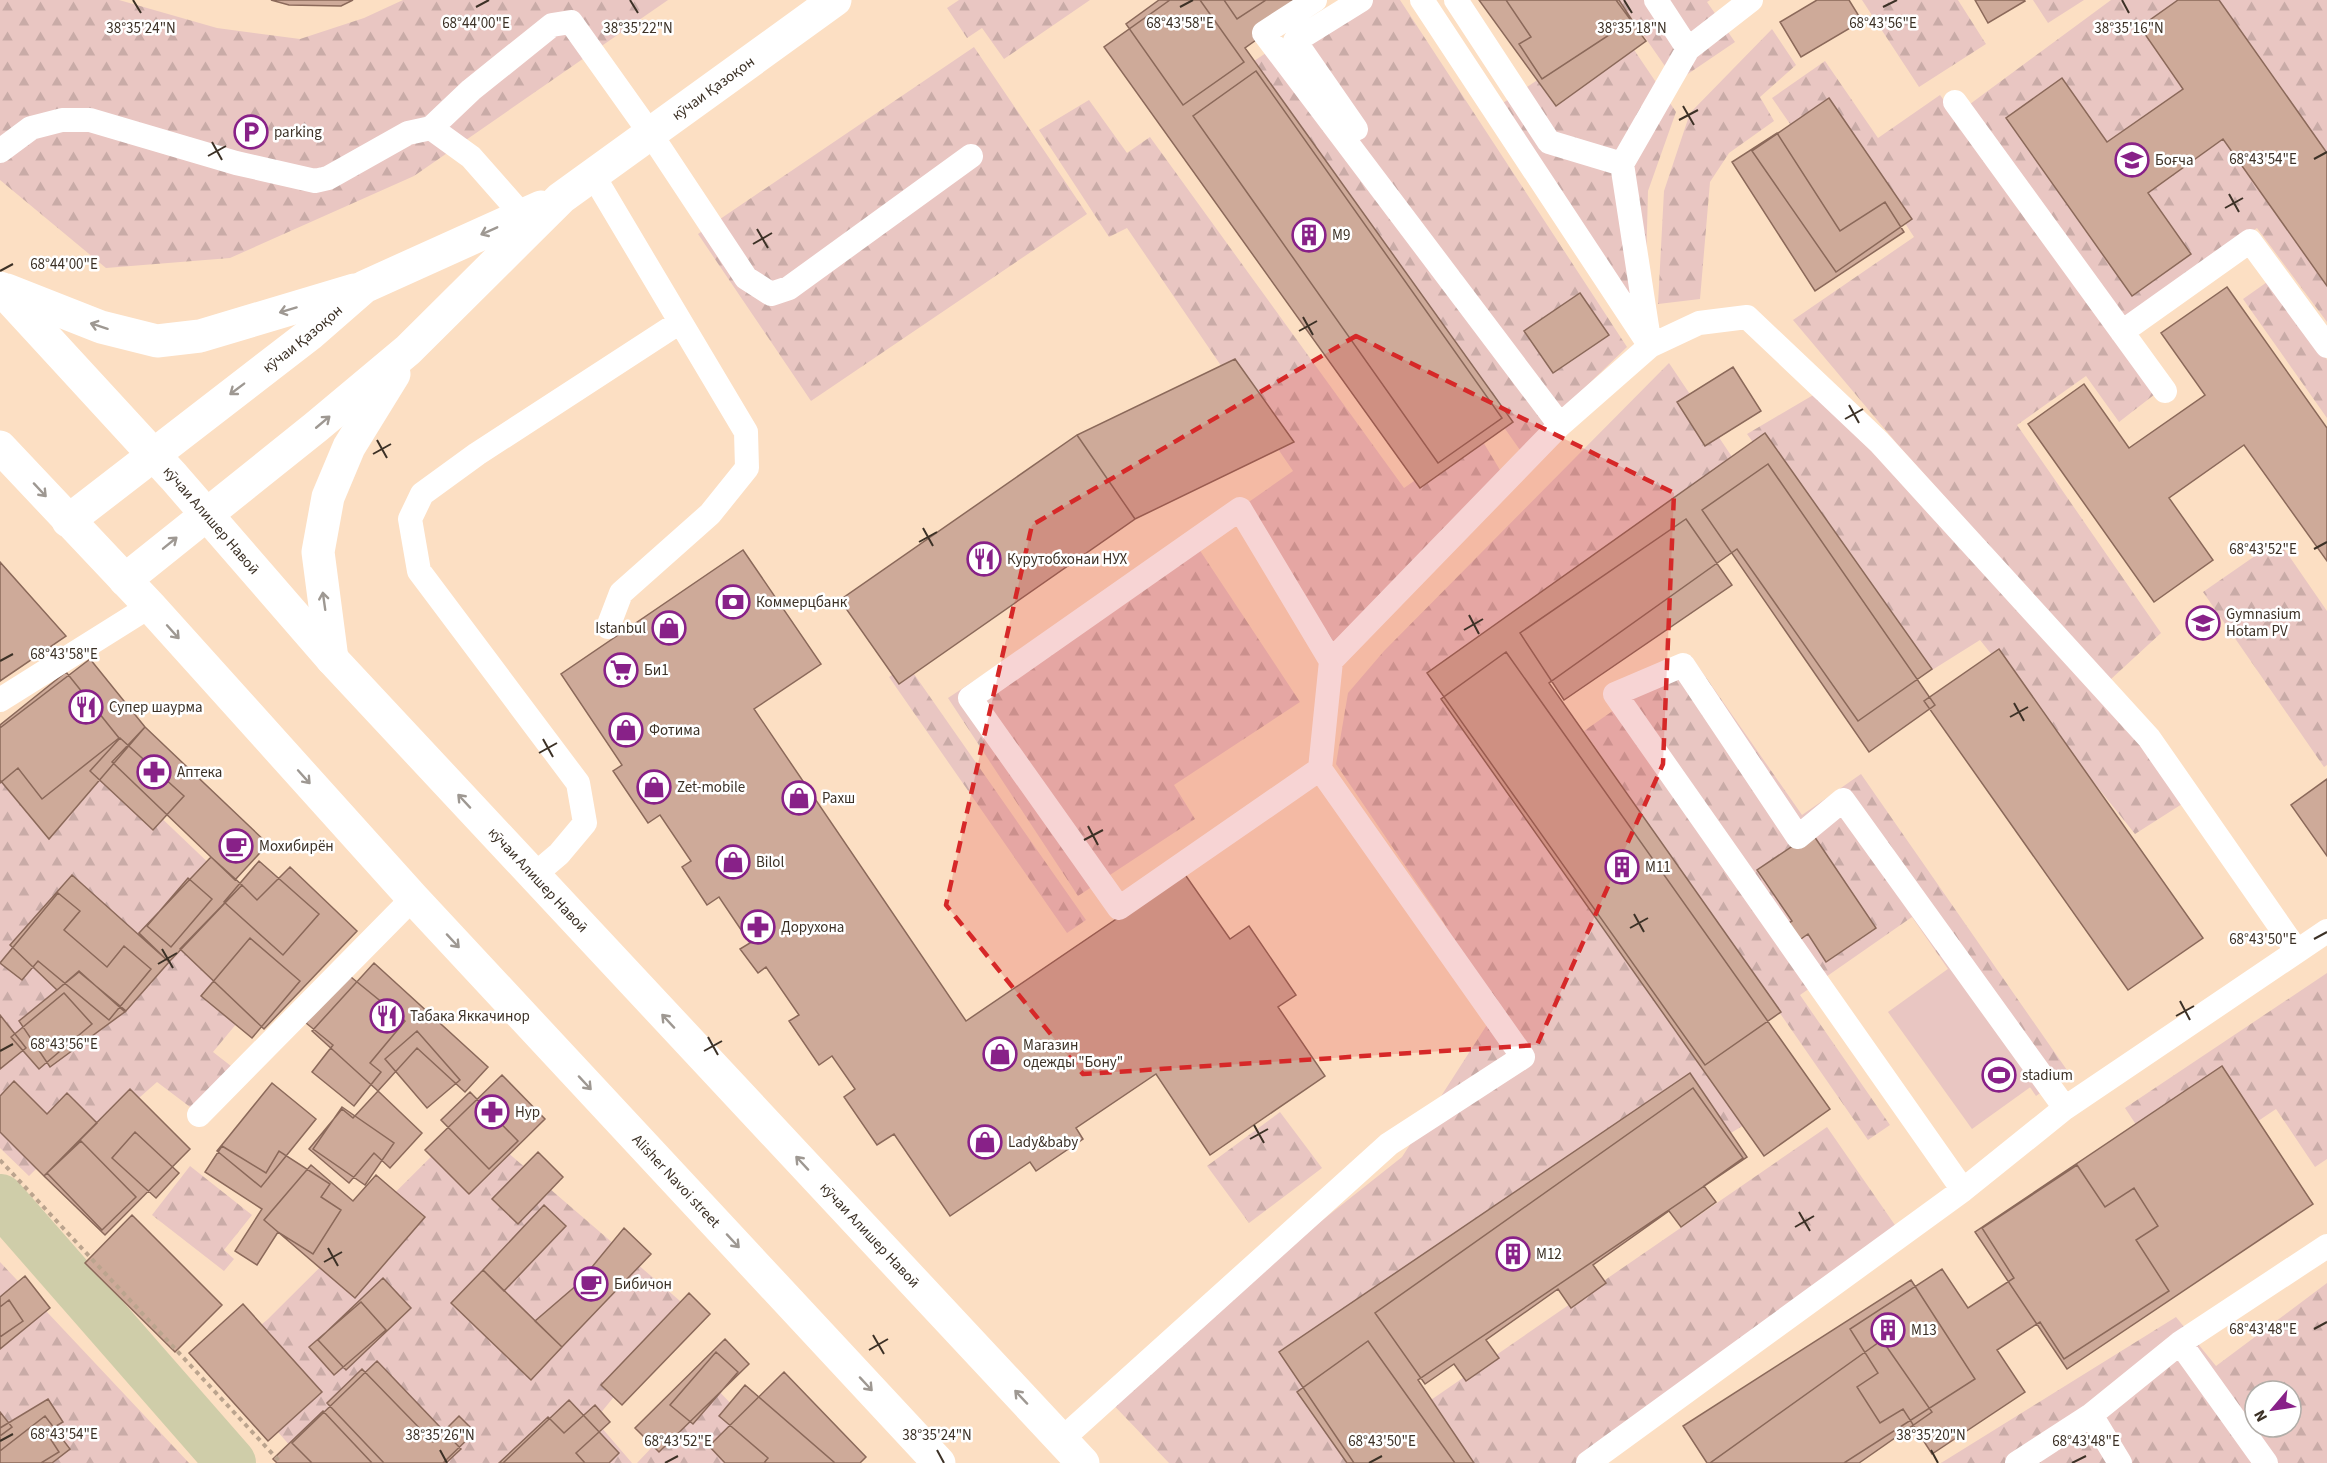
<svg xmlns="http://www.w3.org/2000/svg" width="2327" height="1463" font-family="'Source Sans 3',sans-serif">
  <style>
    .forest { fill: url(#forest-firs); fill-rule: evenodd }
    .pitch { fill: #e9c6c2 }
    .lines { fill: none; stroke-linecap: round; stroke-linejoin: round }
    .canal { stroke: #cfcda9; stroke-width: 50 }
    .building { fill: #ceaa99; stroke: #8b695a; stroke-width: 1.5 }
    .path { stroke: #bba48e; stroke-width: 4; stroke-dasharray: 4.5 4.5; stroke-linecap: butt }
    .lane { stroke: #fff; stroke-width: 24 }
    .secondary { stroke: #fff; stroke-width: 33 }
    .oneway { stroke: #9e9892 }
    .marked { fill: #d62828; fill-opacity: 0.2; stroke: #d62828; stroke-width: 4.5; stroke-dasharray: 12 8; stroke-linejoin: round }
    .ticks { fill: none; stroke: #3c3126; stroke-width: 2 }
    .labels { text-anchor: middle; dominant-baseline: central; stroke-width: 5; stroke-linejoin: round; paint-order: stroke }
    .street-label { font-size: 15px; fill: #3c3126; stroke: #fff }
    .poi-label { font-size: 15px; fill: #3c3126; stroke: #fff; text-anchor: start }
    .ticks-label { font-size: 15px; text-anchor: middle; fill: #3c3126; stroke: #fff; stroke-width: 5; stroke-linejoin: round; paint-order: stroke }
  </style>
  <defs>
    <pattern id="forest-firs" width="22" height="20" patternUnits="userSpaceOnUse" patternTransform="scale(1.5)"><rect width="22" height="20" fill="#e9c6c2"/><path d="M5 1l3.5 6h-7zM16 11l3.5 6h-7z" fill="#c9aba7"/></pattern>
  </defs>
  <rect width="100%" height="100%" fill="#fcdfc3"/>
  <path class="forest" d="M0,0h119l98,28 83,11 64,-21 39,-18h265l-254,176 -184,82 -124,10 -106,-88z
    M959,0h131l-86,59 -22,-31 -15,10 -20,-30z
    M1346,0h54l227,347 -107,103 -272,-385z
    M1619,0h91l-3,2 28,40 -59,40z
    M1862,0h96l28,44 -67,43z
    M2033,0h51l-36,23z
    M2111,0h216v322l-70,-94 -130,92 -161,-213z
    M1618,26l58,86 -28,79 -3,114 -11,7 -131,-209z
    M1772,29l24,36 -36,32 14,24 -45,32 -19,29 -10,117 -42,5 6,-113 26,-78z
    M974,47l113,167 -276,187 -113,-167z
    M1825,61l53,77 62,-43 219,296 -40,31 -33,-46 -69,49 144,208 -51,47 -211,-234 -106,-126 121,-83 -30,-46 -32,22 -80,-115z
    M1089,100l38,53 23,-16 254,351 63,-44 -35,-87 71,118 -181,183 -89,-145 60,-42 -166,-243 -18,9 -70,-107z
    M2270,280l57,80v58l-84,-119z
    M1669,363l94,140 -247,165 291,419 -500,302 66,74h-204l-66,-69 299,-237 88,-137 -46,-97 -108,-159 12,-71 36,-42z
    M1815,394l57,54 274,296 36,60 -47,30 -155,-194 -59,37 -174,-243z
    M1191,537l109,165 -126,83 21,34 -117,77 -130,-198z
    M2278,540l49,71v154l-3,2 -121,-175z
    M1691,656l111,159 59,-41 208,299 -33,23 -124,-179 -112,78 90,130 -22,15 -284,-409z
    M907,664l179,256 -19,13 -178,-256z
    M0,756l108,11 174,166 -2,38 -67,81 27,21 -34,46 -49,-37 -61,54 -14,-13 -53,53 -29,-28z
    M2327,973v186l-12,8 -39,-58 -104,70 -47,-71z
    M1280,1112l42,56 -73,55 -42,-57z
    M469,1119l218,188 -92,113 37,43h-327l-89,-102 51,-41z
    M1827,1127l79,114 -322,222h-137l-35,-50z
    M190,1166l62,49 -28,35 10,9 -10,12 -72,-56z
    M0,1262l189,201h-189z
    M2327,1283v180h-386l235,-146 40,49zM2255,1391h36v36h-36z
    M712,1384l76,79h-151z"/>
  <path class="pitch" d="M1952,966l84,117 -64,46 -84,-117z"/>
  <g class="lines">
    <path class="canal" d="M0,1199l231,264"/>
  </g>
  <path class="building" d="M271,0h82l-12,6 -52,-1z
    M1159,0h41l44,62 -61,43 -57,-81z
    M1170,0h142l-67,48 268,374 -93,66 -316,-441z
    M1224,0h42l-29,19z
    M1479,0h137l30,41 -90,65z
    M1506,0h113l13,20 -90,59 -23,-35 12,-7z
    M1817,0h32l13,21 -61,36 -21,-35z
    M1975,0h49l1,1 -37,22z
    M2178,0h41l108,153v133l-104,-147 -75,54 43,61 -59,42 -126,-178 56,-40 45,64 76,-53 -43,-62z
    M1256,71l246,347 -64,45 -245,-347z
    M1829,98l83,121 -76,53 -84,-121z
    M1777,133l63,98 45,-29 19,30 -89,59 -83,-129z
    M2227,287l100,141v133l-83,-116 -75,53 44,62 -59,42 -126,-178 56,-40 45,64 76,-53 -44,-62z
    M1580,293l29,42 -56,38 -29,-42z
    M1235,359l59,83 -159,77 -58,-84z
    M1733,367l28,44 -56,35 -28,-44z
    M1765,433l167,236 -74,52 -121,-172 -188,134 232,329 -76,53 -278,-392z
    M1077,435l58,84 -236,165 -59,-84z
    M1768,464l167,241 -66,47 -167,-242z
    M1686,519l46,66 -168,115 -44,-67z
    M743,550l78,114 -67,45 212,312 218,-148 46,66 19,-13 47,69 -18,12 47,69 -115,79 -54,-81 -80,54 7,11 -47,32 -6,-9 -80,54 -56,-82 -17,11 -33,-48 11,-8 -23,-33 -13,9 -30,-44 10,-6 -33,-48 -8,6 -18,-24 10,-6 -31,-46 -12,8 -25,-38 9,-6 -31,-46 -12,8 -35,-52 9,-6 -61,-91z
    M0,562l66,74 -66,45z
    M1999,649l204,289 -75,52 -204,-289z
    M1506,652l324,457 -66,47 -323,-457z
    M90,659l55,68 -96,112 -49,-59v-52z
    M66,672l53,66 -77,61 -24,-31 -18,15v-58z
    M145,727l123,117 -33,36 -123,-118z
    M120,738l64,58 -31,34 -63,-59z
    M2327,779v77l-36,-51z
    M1812,833l64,95 -50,34 -18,-28 -17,12 -12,-17 13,-8 -35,-51z
    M211,857l31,28 -73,77 -30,-29z
    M259,861l60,53 -36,41 -59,-53z
    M290,867l67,64 -93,98 -84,-80 62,-64 15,15z
    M72,875l97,87 -44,50 -46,-41 -22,19 -47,-45z
    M188,878l24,21 -41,48 -24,-21z
    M58,893l22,18 -16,19 43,37 17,-21 27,23 -42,51 -71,-59 -16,19 -22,-17z
    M250,938l50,43 -48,57 -51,-42z
    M374,963l114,104 -23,25 -48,-44 -39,43 -66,-60z
    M79,972l47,39 -76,56 -31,-46z
    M346,973l59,48 -35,42 11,9 -27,34 -42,-34 21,-27 -27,-22z
    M64,993l28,31 -53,45 -28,-32z
    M0,1015l26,33 -26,21z
    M417,1031l43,49 -33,28 -42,-49z
    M2222,1066l91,138 -246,165 -92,-137z
    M1690,1073l57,84 -329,223 56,83h-120l-75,-111z
    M502,1075l43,44 -76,75 -44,-44z
    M14,1081l33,33 20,-21 30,30 -53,53 -44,-44v-36z
    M272,1083l44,36 -55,68 -44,-36z
    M1693,1088l50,70 -39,28 12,16 -35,25 -12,-16 -76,54 13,18 -35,25 -13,-19 -72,51 13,18 -33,23 -12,-17 -29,20 -50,-71z
    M130,1089l60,60 -85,86 -61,-59z
    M378,1091l44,42 -32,35 -16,-15 -25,30 -40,-34 33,-40 11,9z
    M470,1092l48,49 -29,28 -48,-49z
    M342,1107l52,36 -29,42 -52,-36z
    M135,1132l44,41 -23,25 -44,-40z
    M81,1141l55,56 -34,33 -55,-57z
    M222,1146l44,27 13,-22 51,33 -9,13 20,13 -28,44 -35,-22 -21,33 -22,-14 27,-42 -57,-37z
    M538,1152l25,25 -45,47 -26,-25z
    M311,1165l42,36 23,-26 49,42 -70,81 -91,-78z
    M2077,1165l28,42 29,-19 24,38 -22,14 33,51 -105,68 -24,-37 -43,28 28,42 -93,62 -29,-45 -23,14 -23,-36 21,-14 -28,-44 92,-60 26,39 46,-30 -32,-50z
    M544,1205l22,21 -62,65 -21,-21z
    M132,1215l90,90 -47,47 -90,-89z
    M624,1228l27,26 -89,93 -27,-26 43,-37z
    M483,1270l79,77 -31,33 -80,-77z
    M25,1276l25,32 -50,41v-52z
    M383,1278l28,30 -65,62 -28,-30z
    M1911,1280l64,99 -131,84h-137l-24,-37z
    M689,1293l21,21 -88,91 -21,-20z
    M9,1300l14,21 -23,16v-30z
    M361,1302l25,28 -52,45 -25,-28z
    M243,1304l79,88 -54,49 -79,-88z
    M725,1339l24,25 -90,88 -24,-24z
    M1882,1340l50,72 -73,51h-149z
    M1368,1341l87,122h-108l-50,-71z
    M716,1352l22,20 -45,52 -23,-19z
    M377,1361l84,88 -15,14h-134l-20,-20z
    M362,1369l71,73 26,-26 16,16 -32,31h-59l-57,-60z
    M784,1372l82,85 -6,6h-135l-16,-17z
    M745,1385l90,78h-71l4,-5 -49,-42z
    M48,1399l15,23 -17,10 13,20 -18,11h-41v-35z
    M569,1400l50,53 -10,10h-106z
    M595,1405l15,17 -34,31 9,10h-86l49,-46 16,16z
    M323,1411l49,52h-95l-4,-4z
    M0,1412l12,15 -12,9z
    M45,1416l25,33 -18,14h-52v-12z"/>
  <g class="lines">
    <path class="path" d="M0,1160l281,303"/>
    <path class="lane" d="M1315,0l-51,33 296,392
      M1422,0l228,346 49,-23 48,-6 132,125 270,296 148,213
      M1456,0l93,142 73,22
      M1656,0l32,49
      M1955,102l210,289
      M431,128l40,-38 81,-65 19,-3 79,111 96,145 25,16 18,-6 182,-132
      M1356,129l-61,-88 66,-41
      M0,151l31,-23 31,-8h28l146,43 79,18 13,-3 80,-45 23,-5 40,29 52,59
      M593,175l153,257 1,36 -37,46 -89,79 -13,34
      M2122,332l128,-91 77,105
      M0,700l150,-94
      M1320,769l-201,139 -149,-210 270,-189 91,152
      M533,876l26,-22 26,-31 -7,-40 -159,-212 -9,-52 12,-25 55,-40 203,-132
      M199,1115l214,-217
      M1963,1190l-348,-496 68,-29 115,172 45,-37 222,308
      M2180,1343l86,120
      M2091,1415l29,48
      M1061,1440l328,-296 134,-87 -203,-288 11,-108 229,-236 90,-79 -28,-182 66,-115 63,-49
      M1588,1463l375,-273 102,-82 262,-177
      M2017,1463l74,-48 89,-72 147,-97"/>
    <g class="secondary">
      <path id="s1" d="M0,288l174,189 158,182 751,804"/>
      <path d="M7,290l94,37 56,14 43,-5 154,-46"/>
      <path id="s2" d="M0,447l150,159 263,292 526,565"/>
      <path id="s3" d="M68,521l241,-186 55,-48 177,-80"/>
      <path id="s4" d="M125,580l191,-153 92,-77 153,-152 274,-198"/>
      <path d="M332,659l-14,-107 10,-55 21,-50 45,-73"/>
    </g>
  </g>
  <defs><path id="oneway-shaft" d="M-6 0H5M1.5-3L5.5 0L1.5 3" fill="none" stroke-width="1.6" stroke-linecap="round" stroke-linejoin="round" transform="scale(1.5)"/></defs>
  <g class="oneway">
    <use href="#oneway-shaft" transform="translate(489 231) rotate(156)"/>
    <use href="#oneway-shaft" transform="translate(288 310) rotate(163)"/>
    <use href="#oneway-shaft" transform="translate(99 326) rotate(-162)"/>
    <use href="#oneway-shaft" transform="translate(237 389) rotate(143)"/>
    <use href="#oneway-shaft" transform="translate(323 422) rotate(-40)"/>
    <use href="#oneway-shaft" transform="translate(40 490) rotate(47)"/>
    <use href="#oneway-shaft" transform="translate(170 543) rotate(-39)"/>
    <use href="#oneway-shaft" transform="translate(324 601) rotate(-98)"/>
    <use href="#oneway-shaft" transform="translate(173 632) rotate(48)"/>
    <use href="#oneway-shaft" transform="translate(304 777) rotate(48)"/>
    <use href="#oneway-shaft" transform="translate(464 801) rotate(-133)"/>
    <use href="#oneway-shaft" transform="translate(453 941) rotate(47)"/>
    <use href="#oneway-shaft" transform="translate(668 1021) rotate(-133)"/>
    <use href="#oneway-shaft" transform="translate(585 1083) rotate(47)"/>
    <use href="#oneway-shaft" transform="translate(802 1163) rotate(-133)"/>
    <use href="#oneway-shaft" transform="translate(733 1241) rotate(47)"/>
    <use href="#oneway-shaft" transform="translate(866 1384) rotate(47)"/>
    <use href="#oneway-shaft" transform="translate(1021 1397) rotate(-133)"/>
  </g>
  <path class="marked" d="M1356,336l318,157 -11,271 -126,281 -454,29 -137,-169 86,-380z"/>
  <path class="ticks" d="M133,0l8,13M630,0l8,13M1624,0l8,13M2122,0l7,13M476,7l13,-7M1180,7l13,-7M1883,7l14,-7M1683,106l11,19M1679,120l19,-10M212,142l10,18M208,156l18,-10M2314,159l13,-7M2229,194l10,18M2225,208l18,-10M757,229l11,19M753,244l19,-11M0,271l13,-7M1303,317l10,18M1299,331l18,-10M1849,405l10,18M1845,419l18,-10M377,440l10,18M373,454l18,-10M923,528l10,18M919,542l18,-10M2314,549l13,-7M1469,615l10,19M1464,630l19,-11M0,661l13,-7M2014,703l10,18M2010,717l18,-10M543,739l10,18M539,753l18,-10M1088,826l10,19M1084,840l19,-10M1634,914l10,18M1630,928l18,-10M2314,939l13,-7M162,949l11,19M158,964l19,-11M2180,1001l10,19M2176,1016l18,-10M708,1037l10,18M0,1051l13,-7M704,1051l18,-10M1254,1125l10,18M1250,1139l18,-10M1799,1212l11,19M1795,1227l19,-11M328,1248l10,18M324,1262l18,-10M2314,1329l13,-7M873,1335l11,19M869,1350l19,-11M0,1441l13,-7M440,1450l7,13M937,1450l7,13M1931,1450l7,13M665,1463l13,-7M1369,1463l13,-7M2072,1463l14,-7"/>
  <defs>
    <g id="parking-ring" transform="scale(1.725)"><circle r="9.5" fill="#fff" stroke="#882188" stroke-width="1.5"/><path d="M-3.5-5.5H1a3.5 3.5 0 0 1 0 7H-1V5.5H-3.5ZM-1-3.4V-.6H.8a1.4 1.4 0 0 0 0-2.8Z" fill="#882188"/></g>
    <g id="school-ring" transform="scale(1.725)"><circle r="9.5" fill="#fff" stroke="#882188" stroke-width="1.5"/><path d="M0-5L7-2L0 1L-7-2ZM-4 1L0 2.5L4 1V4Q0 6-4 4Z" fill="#882188"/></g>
    <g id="building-ring" transform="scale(1.725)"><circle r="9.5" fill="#fff" stroke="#882188" stroke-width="1.5"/><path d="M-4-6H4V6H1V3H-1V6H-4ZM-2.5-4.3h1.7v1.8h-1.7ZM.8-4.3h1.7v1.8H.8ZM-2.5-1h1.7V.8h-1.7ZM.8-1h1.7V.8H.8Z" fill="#882188"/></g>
    <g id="restaurant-ring" transform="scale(1.725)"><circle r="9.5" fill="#fff" stroke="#882188" stroke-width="1.5"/><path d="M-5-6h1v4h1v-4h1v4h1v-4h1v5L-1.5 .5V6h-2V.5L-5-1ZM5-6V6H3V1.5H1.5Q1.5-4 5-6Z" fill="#882188"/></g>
    <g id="bank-ring" transform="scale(1.725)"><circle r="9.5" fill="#fff" stroke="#882188" stroke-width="1.5"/><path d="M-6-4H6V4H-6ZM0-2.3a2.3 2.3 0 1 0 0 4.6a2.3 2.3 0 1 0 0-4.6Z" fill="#882188"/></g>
    <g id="shop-ring" transform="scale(1.725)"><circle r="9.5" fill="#fff" stroke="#882188" stroke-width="1.5"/><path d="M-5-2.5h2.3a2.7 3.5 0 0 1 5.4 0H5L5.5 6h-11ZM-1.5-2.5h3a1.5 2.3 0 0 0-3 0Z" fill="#882188"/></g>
    <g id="supermarket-ring" transform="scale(1.725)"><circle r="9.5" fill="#fff" stroke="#882188" stroke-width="1.5"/><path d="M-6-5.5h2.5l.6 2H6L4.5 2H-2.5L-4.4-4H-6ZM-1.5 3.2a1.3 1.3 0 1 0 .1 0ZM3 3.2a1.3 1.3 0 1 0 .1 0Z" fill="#882188"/></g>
    <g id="pharmacy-ring" transform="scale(1.725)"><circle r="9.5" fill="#fff" stroke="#882188" stroke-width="1.5"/><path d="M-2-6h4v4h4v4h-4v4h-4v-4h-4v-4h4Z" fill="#882188"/></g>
    <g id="cafe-ring" transform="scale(1.725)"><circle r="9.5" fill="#fff" stroke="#882188" stroke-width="1.5"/><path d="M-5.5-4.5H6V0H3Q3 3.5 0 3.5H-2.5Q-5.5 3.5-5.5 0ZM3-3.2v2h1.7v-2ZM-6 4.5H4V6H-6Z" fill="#882188"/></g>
    <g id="stadium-ring" transform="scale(1.725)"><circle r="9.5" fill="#fff" stroke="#882188" stroke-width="1.5"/><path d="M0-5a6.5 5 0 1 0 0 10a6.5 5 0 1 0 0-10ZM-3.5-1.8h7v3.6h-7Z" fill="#882188"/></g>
  </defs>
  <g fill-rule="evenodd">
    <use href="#parking-ring" x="251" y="132"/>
    <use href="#school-ring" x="2132" y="160"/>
    <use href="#building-ring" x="1309" y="235"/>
    <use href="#restaurant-ring" x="984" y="559"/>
    <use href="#bank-ring" x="733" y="602"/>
    <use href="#school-ring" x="2203" y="623"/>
    <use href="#shop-ring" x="669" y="628"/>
    <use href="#supermarket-ring" x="621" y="670"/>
    <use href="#restaurant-ring" x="86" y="707"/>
    <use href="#shop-ring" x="626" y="730"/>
    <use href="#pharmacy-ring" x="154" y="772"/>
    <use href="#shop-ring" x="654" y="787"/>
    <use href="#shop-ring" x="799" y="798"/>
    <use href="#cafe-ring" x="236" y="846"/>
    <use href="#shop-ring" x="733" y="862"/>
    <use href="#building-ring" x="1622" y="867"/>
    <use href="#pharmacy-ring" x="758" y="927"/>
    <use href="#restaurant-ring" x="387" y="1016"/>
    <use href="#shop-ring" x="1000" y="1054"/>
    <use href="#stadium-ring" x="1999" y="1075"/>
    <use href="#pharmacy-ring" x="492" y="1112"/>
    <use href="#shop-ring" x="985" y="1142"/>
    <use href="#building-ring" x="1513" y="1254"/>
    <use href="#cafe-ring" x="591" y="1284"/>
    <use href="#building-ring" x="1888" y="1330"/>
  </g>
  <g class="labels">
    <g class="street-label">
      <text stroke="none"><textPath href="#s4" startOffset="768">кӯчаи Қазоқон</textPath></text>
      <text stroke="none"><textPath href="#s3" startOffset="297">кӯчаи Қазоқон</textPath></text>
      <text stroke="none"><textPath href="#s1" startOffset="314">кӯчаи Алишер Навоӣ</textPath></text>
      <text stroke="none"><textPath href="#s1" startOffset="800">кӯчаи Алишер Навоӣ</textPath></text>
      <text stroke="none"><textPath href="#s2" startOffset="998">Alisher Navoi street</textPath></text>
      <text stroke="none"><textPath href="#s1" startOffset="1286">кӯчаи Алишер Навоӣ</textPath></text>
    </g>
    <g class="poi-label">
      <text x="274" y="132">parking</text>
      <text x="2155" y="160">Боғча</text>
      <text x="1332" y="235">М9</text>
      <text x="1007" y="559">Курутобхонаи НУХ</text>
      <text x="756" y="602">Коммерцбанк</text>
      <text x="2226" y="614">Gymnasium<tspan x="2226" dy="17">Hotam PV</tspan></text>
      <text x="646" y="628" text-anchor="end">Istanbul</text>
      <text x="644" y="670">Би1</text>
      <text x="109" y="707">Супер шаурма</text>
      <text x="649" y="730">Фотима</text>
      <text x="177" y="772">Аптека</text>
      <text x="677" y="787">Zet-mobile</text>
      <text x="822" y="798">Рахш</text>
      <text x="259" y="846">Мохибирён</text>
      <text x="756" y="862">Bilol</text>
      <text x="1645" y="867">М11</text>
      <text x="781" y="927">Дорухона</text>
      <text x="410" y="1016">Табака Яккачинор</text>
      <text x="1023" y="1045">Магазин<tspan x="1023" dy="17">одежды "Бону"</tspan></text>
      <text x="2022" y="1075">stadium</text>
      <text x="515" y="1112">Нур</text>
      <text x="1008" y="1142">Lady&amp;baby</text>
      <text x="1536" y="1254">М12</text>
      <text x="614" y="1284">Бибичон</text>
      <text x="1911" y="1330">М13</text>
    </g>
  </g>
  <g class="ticks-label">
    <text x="476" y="28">68°44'00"E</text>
    <text x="1883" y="28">68°43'56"E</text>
    <text x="1180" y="28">68°43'58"E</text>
    <text x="141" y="33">38°35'24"N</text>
    <text x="638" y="33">38°35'22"N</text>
    <text x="1632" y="33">38°35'18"N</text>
    <text x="2129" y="33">38°35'16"N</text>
    <text x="2263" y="164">68°43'54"E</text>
    <text x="64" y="269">68°44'00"E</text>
    <text x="2263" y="554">68°43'52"E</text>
    <text x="64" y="659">68°43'58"E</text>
    <text x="2263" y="944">68°43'50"E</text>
    <text x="64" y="1049">68°43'56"E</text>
    <text x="2263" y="1334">68°43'48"E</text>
    <text x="64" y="1439">68°43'54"E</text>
    <text x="440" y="1440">38°35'26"N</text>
    <text x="937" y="1440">38°35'24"N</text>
    <text x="1931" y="1440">38°35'20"N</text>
    <text x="678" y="1446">68°43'52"E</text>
    <text x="1382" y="1446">68°43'50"E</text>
    <text x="2086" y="1446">68°43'48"E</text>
  </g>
  <g transform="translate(2273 1409) rotate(241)"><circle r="28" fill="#ffffff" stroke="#b1ada8" stroke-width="1.5"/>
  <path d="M0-4.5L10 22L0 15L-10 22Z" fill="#882188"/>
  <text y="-9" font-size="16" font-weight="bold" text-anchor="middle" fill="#3c3126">N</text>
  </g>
</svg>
